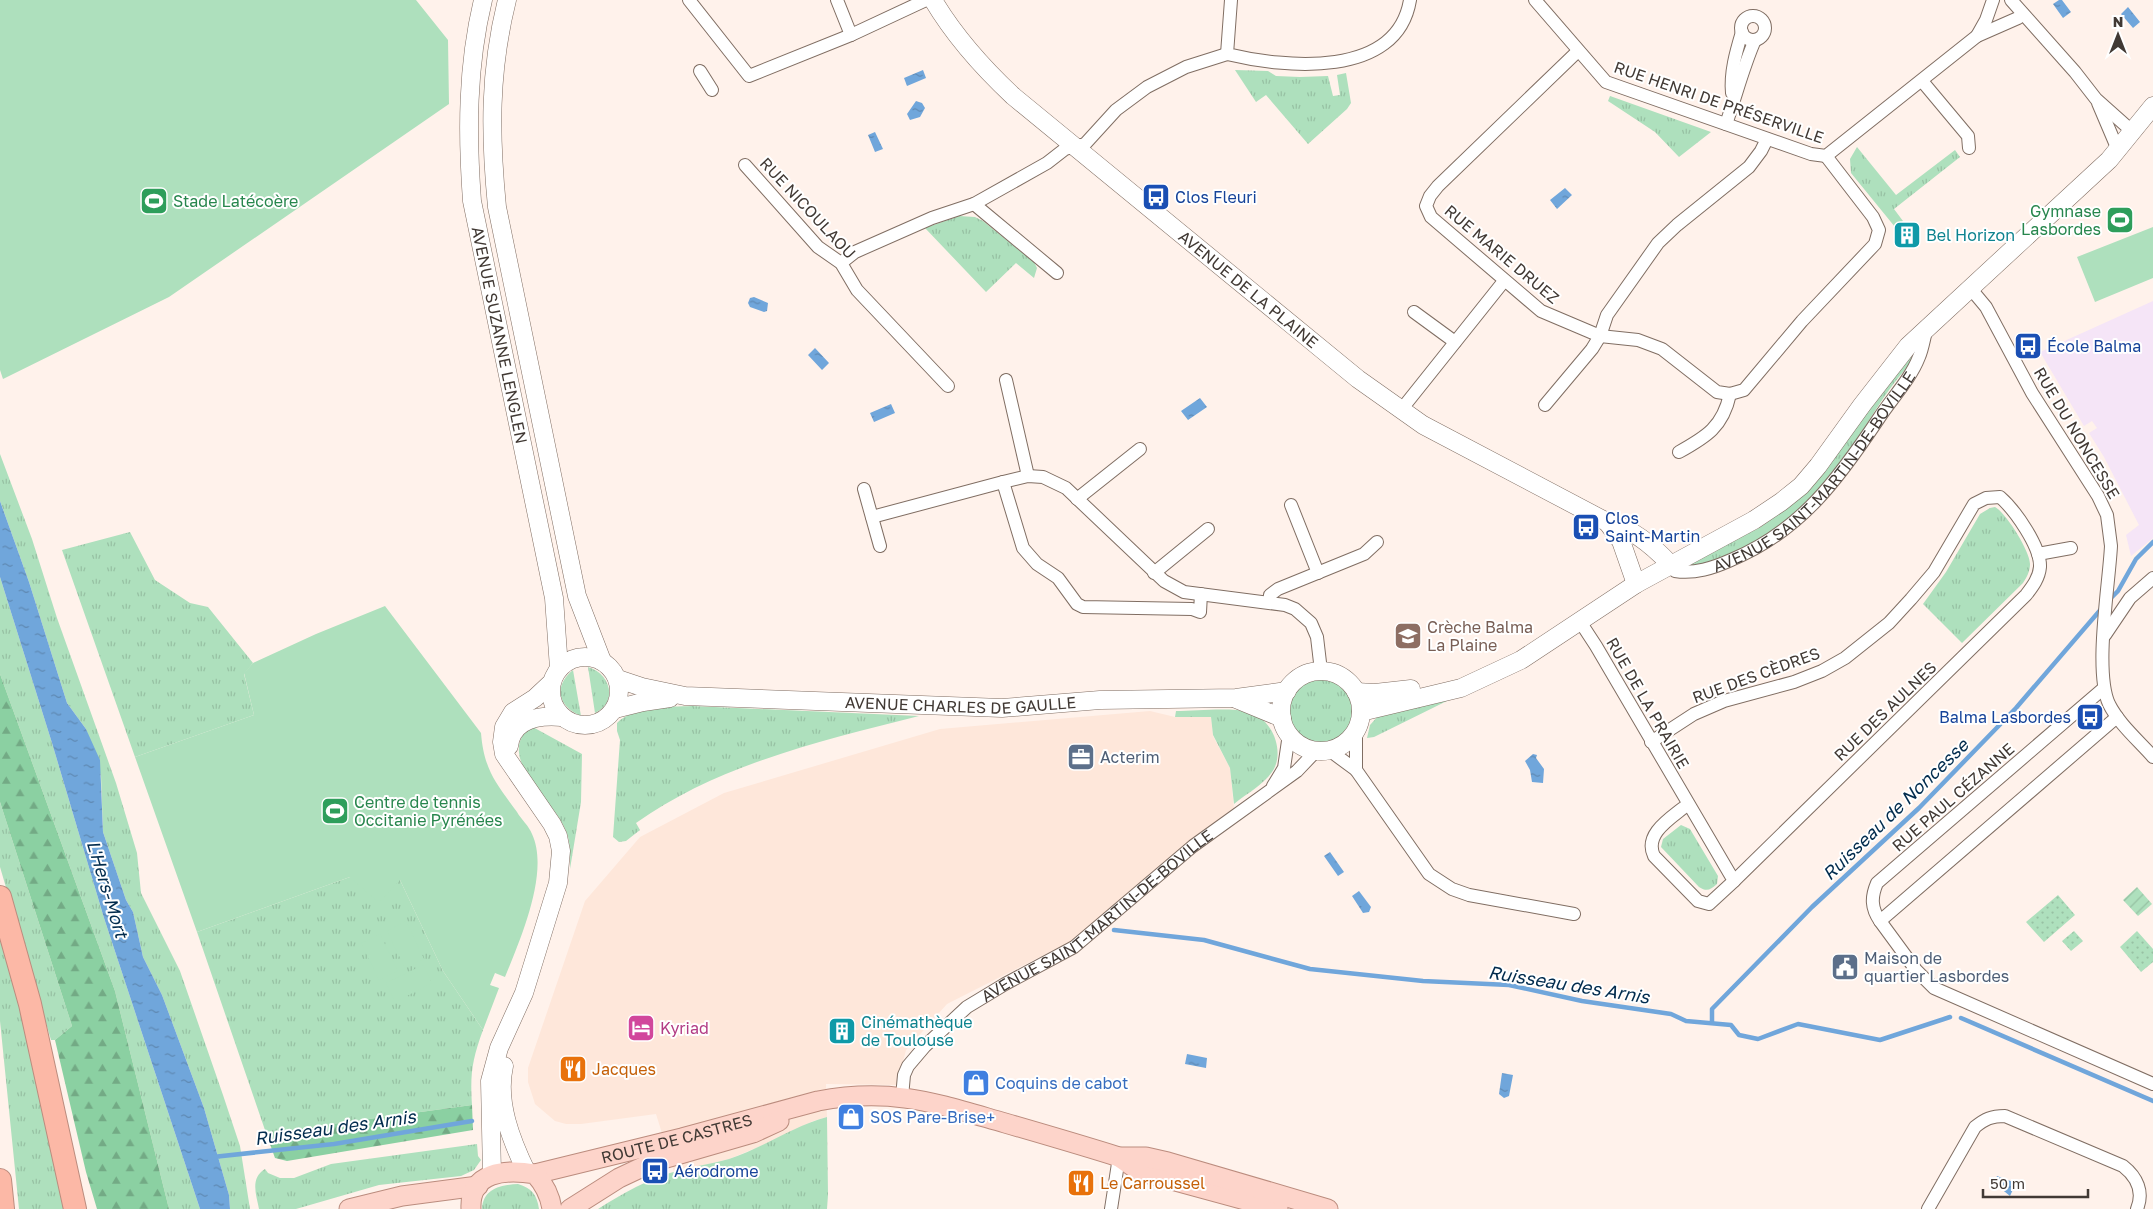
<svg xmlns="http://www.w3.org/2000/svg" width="2153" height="1209" font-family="'Golos Text',sans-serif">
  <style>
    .built { fill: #fee7da }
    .education { fill: #f5e5f7 }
    .grass { fill: url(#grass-tufts) }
    .forest { fill: url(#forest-firs) }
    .park { fill: url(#park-dots) }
    .garden { fill: url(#garden-furrows) }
    .pitch { fill: #aee0bd }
    .water { fill: url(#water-ripples) }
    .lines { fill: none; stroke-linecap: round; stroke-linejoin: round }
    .stream { stroke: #70a6db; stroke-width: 4.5 }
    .street-casing { stroke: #806e63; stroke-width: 14 }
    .secondary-casing { stroke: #806e63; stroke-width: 19 }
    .primary-casing { stroke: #bb8c7e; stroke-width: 21 }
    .highway-casing { stroke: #bb8c7e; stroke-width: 24 }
    .street { stroke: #fff; stroke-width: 12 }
    .secondary { stroke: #fff; stroke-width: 18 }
    .primary { stroke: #fdd4ca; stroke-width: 19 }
    .highway { stroke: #fcb8a6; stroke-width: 22 }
    .labels { text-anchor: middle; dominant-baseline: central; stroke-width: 4; stroke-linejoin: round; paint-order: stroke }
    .street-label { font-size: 16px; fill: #413934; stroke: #fff }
    .transit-label { font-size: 16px; fill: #164399; stroke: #fff; text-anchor: start }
    .leisure-label { font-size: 16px; fill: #27864d; stroke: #fff; text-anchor: start }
    .culture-label { font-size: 16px; fill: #0d838f; stroke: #fff; text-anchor: start }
    .education-label { font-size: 16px; fill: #785e54; stroke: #fff; text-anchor: start }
    .service-label { font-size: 16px; fill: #4e5e75; stroke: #fff; text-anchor: start }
    .hotel-label { font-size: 16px; fill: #b23c85; stroke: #fff; text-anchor: start }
    .food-label { font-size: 16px; fill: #c56008; stroke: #fff; text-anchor: start }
    .shop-label { font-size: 16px; fill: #366cbe; stroke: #fff; text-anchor: start }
    .water-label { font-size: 18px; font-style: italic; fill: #022c4e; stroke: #fff }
  </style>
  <defs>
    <pattern id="grass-tufts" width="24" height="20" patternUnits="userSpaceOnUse" patternTransform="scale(1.25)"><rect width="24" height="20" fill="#aee0bd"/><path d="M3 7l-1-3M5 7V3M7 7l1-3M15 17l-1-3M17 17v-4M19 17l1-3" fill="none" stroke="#97c1a3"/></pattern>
    <pattern id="forest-firs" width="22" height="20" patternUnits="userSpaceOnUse" patternTransform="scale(1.25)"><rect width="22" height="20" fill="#8bd0a2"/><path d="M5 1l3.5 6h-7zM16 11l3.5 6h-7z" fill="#73aa85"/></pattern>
    <pattern id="park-dots" width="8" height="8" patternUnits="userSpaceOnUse" patternTransform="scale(1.25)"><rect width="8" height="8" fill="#aee0bd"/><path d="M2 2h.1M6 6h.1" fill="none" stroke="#97c1a3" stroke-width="1.8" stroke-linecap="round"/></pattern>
    <pattern id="garden-furrows" width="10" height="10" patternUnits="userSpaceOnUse" patternTransform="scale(1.25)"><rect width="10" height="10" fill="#aee0bd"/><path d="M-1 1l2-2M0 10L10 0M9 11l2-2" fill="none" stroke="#97c1a3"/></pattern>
    <pattern id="water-ripples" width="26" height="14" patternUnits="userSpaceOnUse" patternTransform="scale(1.25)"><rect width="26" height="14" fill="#70a6db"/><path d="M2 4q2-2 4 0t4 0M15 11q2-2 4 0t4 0" fill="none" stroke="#5e88b2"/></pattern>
  </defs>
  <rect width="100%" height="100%" fill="#fff2eb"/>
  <path class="built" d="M1150,711l25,6h36l2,19 17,32 4,41 -133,117 -154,78 -41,46 -9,35 -71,-1 1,33 -14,4 -42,21 -42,17 -55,13 -18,-58 -75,10h-15l-11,-3 -20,-17 -7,-22v-14l57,-167 55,-64 84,-44 216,-64z"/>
  <path class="education" d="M2153,301v237l-22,18 -5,-21 13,-10 -35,-68 -15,-24 8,-5 -5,-7 -8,5 -44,-74z"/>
  <path class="grass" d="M1235,70l33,1 8,5 24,1 28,-1 5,20 7,-1 -3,-20 9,-2 5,30 -4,6 -39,35 -42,-49 -10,7z
    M1610,96l101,36 -32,25 -24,-25 -47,-31z
    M1857,147l39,48 59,-45 5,7 -66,52 9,12 -8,6 -44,-54 -1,-14z
    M959,216l16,1 8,4 51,41 3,6 -3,10 -18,-15 -30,29 -61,-64z
    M1912,353l3,1v5c-31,31 -49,70 -75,105 -36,51 -88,85 -146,105l-3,-4 1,-4 67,-33 21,-15 110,-136z
    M0,454l32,85 25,79 59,165 21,70 4,40 39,78 43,124 17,51 10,63h-20l-1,-14 -25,-87 -42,-113 -19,-38 -10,-45 -7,-12 -23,-68 -2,-56 -15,-47 -19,-26 -38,-121 -29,-81z
    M1995,507c11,6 35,44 35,57 0,7 -3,13 -7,19l-61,60 -39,-39 23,-32 34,-58 10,-6z
    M130,532l25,48 35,23 18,4 45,56 -9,11 10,41 -119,42 -73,-207z
    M0,577l52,166 52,175 96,291h-31l-54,-218 -115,-317z
    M588,667c22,6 31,35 7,46z
    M573,670l8,46c-23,-9 -28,-30 -8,-46z
    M1289 711a32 32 0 1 1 64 0a32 32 0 1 1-64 0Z
    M1457,696l-83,41 -7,1 3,-13 9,-10z
    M692,706l227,10c-98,25 -200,48 -283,107l4,7 -14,11 -7,1 -6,-5 7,-97 -3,-9v-8c18,-18 51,-16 75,-17z
    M1176,711c20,0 54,-4 73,1 23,6 37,40 23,60 -9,13 -26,22 -38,32l-4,-36 -17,-33 -2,-18h-36z
    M531,726l51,28 -1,48 -11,67c0,-13 1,-26 -4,-38 -11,-31 -73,-73 -35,-105z
    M0,802l72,224 -17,14h-4l-51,-173z
    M1681,825l9,4 28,47 -1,8c-7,6 -10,8 -18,3l-38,-40 2,-8z
    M350,877l50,3 43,91 40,59c-11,30 -13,44 -11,75l-206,28 -69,-201z
    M0,929l12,45 52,235h-45l-19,-188z
    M827,1117l1,78 -1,14h-229c24,-15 51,-31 79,-38 17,-5 35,-7 52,-12 34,-11 64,-33 98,-42z
    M477,1144l1,12 3,4 -7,10 -13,6 -82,9 -83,24h-37c-3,-15 -9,-31 6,-40l3,4 12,5h14l37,-14z
    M518,1184c14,4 19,11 21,25h-57c1,-21 19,-24 36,-25z"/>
  <path class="forest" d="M0,674l115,317 54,218h-72l-11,-37 -31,-132 17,-14 -72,-224z
    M472,1105l1,25 -186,31 -12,-3 -9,-25z"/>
  <path class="park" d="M2058,895l17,20 -31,27 -18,-20z
    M2074,931l9,10 -12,10 -9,-10z
    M2137,931l16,18v13l-12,10 -21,-25z"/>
  <path class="garden" d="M2137,887l15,17 -14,12 -15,-16z"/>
  <path class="pitch" d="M0,0h416l32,40 1,64 -280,193 -166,82 -3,-9z
    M2153,227v51l-58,24 -18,-45z
    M385,606l96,127c3,37 15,50 36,79 4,7 12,14 15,22 18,38 -12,106 -27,143l-10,-4 -5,12 9,3 -16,42 -40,-59 -43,-91 -21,23 -29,-26 -153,55 -62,-175 119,-42 -10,-42 9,-10 63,-29z
    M406,921l18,38 -19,9 -18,-37z
    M380,934l18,37 -19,9 -18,-37z
    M423,965l9,18 -37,19 -9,-19z"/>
  <path class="water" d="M2059,0h3l9,12 -8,6 -10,-14z
    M2128,7l12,15 -7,6 -12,-14z
    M923,70l3,8 -19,8 -3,-8z
    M916,101l6,2 3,5 -5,9 -10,3 -3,-6z
    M875,132l8,17 -8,3 -7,-17z
    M1565,188l7,7 -15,14 -7,-9z
    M754,297l14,6 -1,8 -3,1 -14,-5 -2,-4 2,-5z
    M815,348l14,15 -7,7 -14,-15z
    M1200,398l7,9 -19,13 -7,-9z
    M891,404l4,9 -21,9 -4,-9z
    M0,501l29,81 38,121 19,26 14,31 3,72 23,68 7,12 10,45 19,38 42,113 25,87 1,14h-30l-96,-291 -52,-175 -52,-166z
    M1533,754l4,1 -1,3 8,11 -1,14 -11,-1 -2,-12 -5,-9z
    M1330,852l14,20 -6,4 -14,-20z
    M1359,891l12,16 -2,5 -6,1 -11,-17z
    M1187,1054l20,4 -1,10 -21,-4z
    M1502,1073l11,2 -4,21 -5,2 -5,-4z
    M1997,1176l19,7 -6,13 -16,-13z"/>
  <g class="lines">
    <path class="stream" d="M2109,600l9,-9 18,-32 17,-17
      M1114,930l90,10 106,29 113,12 86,4 73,16 89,13 15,7 45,4 8,10 19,4 40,-15 82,16 70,-23
      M1961,1018l192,83
      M1712,1022v-13l100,-102 107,-99 97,-100 86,-100
      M213,1157l121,-13 138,-23"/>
    <g class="street-casing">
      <g id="street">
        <path d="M689,0l60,76 102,-41 75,-35"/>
        <path d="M837,0l14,35"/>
        <path d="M1231,0l-4,54c58,14 170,25 183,-54"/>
        <path d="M1535,0l71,82 205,72 15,2 151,-120 41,-18 5,-4"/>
        <path d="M2011,0l64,72 21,27 37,33"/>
        <circle cx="1753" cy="28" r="12"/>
        <path d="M1977,36l9,-16 7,-20"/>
        <path d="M1578,51l-140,135 -8,10 -4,10 5,11 110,94 59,25 38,4 24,9 55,43 13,2 14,-4 58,-69 73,-77 4,-14 -6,-13 -47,-61"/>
        <path d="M700,71l12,19"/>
        <path d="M1922,81l46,55 1,12"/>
        <path d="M1732,93c-2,-20 4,-41 10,-61"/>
        <path d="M2098,103l20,47"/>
        <path d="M1726,124c10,-28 17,-57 29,-84"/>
        <path d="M745,165l73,82 23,16 16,27 91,96"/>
        <path d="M974,204l83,69"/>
        <path d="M841,263l14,-11 77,-34 42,-14 73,-41 18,-14 20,-5 31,-34 31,-23 39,-20 41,-13"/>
        <path d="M1971,289l15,18 46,86 66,103 9,19 4,31c-2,39 -17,125 -2,158 10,20 29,36 44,53"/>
        <path d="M1414,312l41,30"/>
        <path d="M1006,380l22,96"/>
        <path d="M1545,405l47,-56 8,-13 7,-21 51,-72 19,-18 72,-58 12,-16 6,-12"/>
        <path d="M1401,410l103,-129"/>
        <path d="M1679,452c27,-15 44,-25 51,-58"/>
        <path d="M1003,482l20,66 14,16 21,14 19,26 6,3 109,2 8,3 1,-18"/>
        <path d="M864,489l16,57"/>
        <path d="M1077,499l63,-50"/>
        <path d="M1291,505l27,68"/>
        <path d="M872,517l131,-35 25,-6 15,1 23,11 98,93 20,11 101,13 10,4 16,14 6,14 4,34"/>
        <path d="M2038,554l33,-6"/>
        <path id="s1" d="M1670,564l5,7c20,3 38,-3 56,-11 70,-29 108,-82 148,-142 13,-20 31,-38 40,-61 4,-9 5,-20 8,-29"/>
        <path d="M1154,573l54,-44"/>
        <path d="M1269,602l1,-7 8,-6 86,-35 13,-12"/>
        <path d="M1579,620l17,26 138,235 -25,23 -11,-3 -44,-45c-11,-23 19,-39 34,-52"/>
        <path d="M2105,635l25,-37 23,-20"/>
        <path d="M2104,688l-227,195c-6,14 -6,25 3,38l36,49 18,18 219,96"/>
        <path d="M1651,742l43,-28 30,-13 70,-19 28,-11 23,-13 44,-35 22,-24 23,-27 40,-68 12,-6 14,-1c15,13 41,50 40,70 -1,11 -7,19 -14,28l-292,286"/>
        <path d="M1329,750l27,20 73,104 23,15 17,6 105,19"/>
        <path d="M1356,770v-41"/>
        <path d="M1273,786l11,-18 5,-34"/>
        <path d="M1880,921l237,-204"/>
        <path id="s2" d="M902,1097l2,-22 4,-9 17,-20 42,-39 38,-23 69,-37 119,-101 104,-75 20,-21"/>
        <path d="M1111,1209l8,-52"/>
        <path d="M1928,1209l47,-82c10,-8 16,-11 30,-11l118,50c14,11 21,26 14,43"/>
      </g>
    </g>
    <g class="secondary-casing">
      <g id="secondary">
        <path id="s3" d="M483,0c-16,66 -16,133 -11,201l82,397 5,70"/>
        <path d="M507,0c-18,72 -17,135 -10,207l80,389 25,65"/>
        <path id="s4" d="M933,0c22,37 49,67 80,96l345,283 65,46 184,97c25,6 45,23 63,42"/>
        <path d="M1607,522l14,19 15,43"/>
        <circle cx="585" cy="691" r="34"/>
        <circle cx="1321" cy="711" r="40"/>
        <path id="s5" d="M618,679l24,8 43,9 317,12 98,-8 136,-2 51,-7"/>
        <path d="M1356,692l19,1 36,-4"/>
        <path d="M1236,699l46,19"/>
        <path d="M615,709l28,-7 27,-4"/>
        <path d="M1361,712l100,-24 60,-28 115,-76 118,-64 27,-18 20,-16 17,-20 44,-61 46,-59 201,-186 44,-54"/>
        <path d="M509,746c3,-27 30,-31 53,-29"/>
        <path d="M504,1066c-8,36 7,74 23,107"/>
        <path d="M492,1174l-2,-93 9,-33 25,-55 34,-110 3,-32 -3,-15 -6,-12 -48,-70 -2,-12 2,-15 9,-15 22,-14 16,-15"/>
      </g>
    </g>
    <g class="primary-casing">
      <g id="primary">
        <path d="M1119,1157l20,14 139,38"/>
        <path id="s6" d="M535,1174l147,-36 136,-37c74,-14 117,2 187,22 38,11 76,22 114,34h27l22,5 160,47"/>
        <path d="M349,1209l53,-13 76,-10"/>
        <path d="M471,1209c-2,-38 35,-40 64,-35 9,10 15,21 17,35"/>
        <path d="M570,1209l49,-31 34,-16 100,-29 26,-12"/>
      </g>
    </g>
    <g class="highway-casing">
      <path id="highway" d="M0,897l30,107 45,205
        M0,1180l3,29"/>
    </g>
    <use href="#street" class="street"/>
    <use href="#secondary" class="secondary"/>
    <use href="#primary" class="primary"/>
    <use href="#highway" class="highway"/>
  </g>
  <defs>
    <g id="bus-square" transform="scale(1.4375)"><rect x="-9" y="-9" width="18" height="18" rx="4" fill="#1a4fb4" stroke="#fff"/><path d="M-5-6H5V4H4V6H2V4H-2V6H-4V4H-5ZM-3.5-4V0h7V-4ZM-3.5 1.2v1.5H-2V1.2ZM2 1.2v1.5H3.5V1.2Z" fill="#fff"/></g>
    <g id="stadium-square" transform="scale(1.4375)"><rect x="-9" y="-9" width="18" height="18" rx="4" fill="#2e9e5b" stroke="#fff"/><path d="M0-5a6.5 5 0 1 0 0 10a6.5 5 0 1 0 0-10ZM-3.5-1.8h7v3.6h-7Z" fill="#fff"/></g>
    <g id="building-square" transform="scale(1.4375)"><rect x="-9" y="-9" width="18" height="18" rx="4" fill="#0f9aa8" stroke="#fff"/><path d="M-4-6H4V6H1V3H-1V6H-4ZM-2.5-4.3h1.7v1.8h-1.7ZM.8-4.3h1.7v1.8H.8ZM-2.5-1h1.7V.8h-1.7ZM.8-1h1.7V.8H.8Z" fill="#fff"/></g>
    <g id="school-square" transform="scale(1.4375)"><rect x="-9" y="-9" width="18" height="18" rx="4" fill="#8d6e63" stroke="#fff"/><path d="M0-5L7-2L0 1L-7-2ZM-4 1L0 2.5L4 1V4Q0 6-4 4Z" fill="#fff"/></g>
    <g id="office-square" transform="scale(1.4375)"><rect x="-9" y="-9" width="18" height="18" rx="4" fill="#5c6f8a" stroke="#fff"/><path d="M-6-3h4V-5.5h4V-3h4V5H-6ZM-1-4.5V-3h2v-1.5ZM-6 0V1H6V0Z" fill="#fff"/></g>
    <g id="civic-square" transform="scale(1.4375)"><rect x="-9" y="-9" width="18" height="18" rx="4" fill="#5c6f8a" stroke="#fff"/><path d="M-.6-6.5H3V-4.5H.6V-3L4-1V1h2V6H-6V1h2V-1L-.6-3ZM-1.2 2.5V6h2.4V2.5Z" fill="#fff"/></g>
    <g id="hotel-square" transform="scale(1.4375)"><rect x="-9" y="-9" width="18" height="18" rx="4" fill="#d1479c" stroke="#fff"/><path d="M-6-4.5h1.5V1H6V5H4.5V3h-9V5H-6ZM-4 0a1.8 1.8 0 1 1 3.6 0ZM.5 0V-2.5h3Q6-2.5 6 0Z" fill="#fff"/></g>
    <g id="restaurant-square" transform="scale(1.4375)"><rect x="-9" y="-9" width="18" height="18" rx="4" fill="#e8710a" stroke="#fff"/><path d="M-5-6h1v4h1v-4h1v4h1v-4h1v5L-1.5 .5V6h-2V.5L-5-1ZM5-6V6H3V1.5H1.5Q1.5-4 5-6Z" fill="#fff"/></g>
    <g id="shop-square" transform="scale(1.4375)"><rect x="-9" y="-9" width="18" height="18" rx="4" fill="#3f7fe0" stroke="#fff"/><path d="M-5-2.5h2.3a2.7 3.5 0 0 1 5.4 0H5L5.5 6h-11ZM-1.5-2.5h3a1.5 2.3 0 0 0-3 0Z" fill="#fff"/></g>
  </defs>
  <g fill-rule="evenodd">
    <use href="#bus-square" x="1156" y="197"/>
    <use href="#stadium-square" x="154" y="201"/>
    <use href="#stadium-square" x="2120" y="220"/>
    <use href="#building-square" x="1907" y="235"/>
    <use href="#bus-square" x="2028" y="346"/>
    <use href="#bus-square" x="1586" y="527"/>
    <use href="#school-square" x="1408" y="636"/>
    <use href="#bus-square" x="2090" y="717"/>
    <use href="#office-square" x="1081" y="757"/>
    <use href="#stadium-square" x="335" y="811"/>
    <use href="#civic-square" x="1845" y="967"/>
    <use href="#hotel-square" x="641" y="1028"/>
    <use href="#building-square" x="842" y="1031"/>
    <use href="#restaurant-square" x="573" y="1069"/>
    <use href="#shop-square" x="976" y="1083"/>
    <use href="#shop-square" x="851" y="1117"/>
    <use href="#bus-square" x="655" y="1171"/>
    <use href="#restaurant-square" x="1081" y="1183"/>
  </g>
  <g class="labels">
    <g class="street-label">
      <text transform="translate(1719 102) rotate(19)">RUE HENRI DE PRÉSERVILLE</text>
      <text transform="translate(808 208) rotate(47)">RUE NICOULAOU</text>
      <text transform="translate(1502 254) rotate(40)">RUE MARIE DRUEZ</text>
      <text stroke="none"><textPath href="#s4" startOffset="430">AVENUE DE LA PLAINE</textPath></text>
      <text stroke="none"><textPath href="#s3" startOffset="339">AVENUE SUZANNE LENGLEN</textPath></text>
      <text transform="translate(2077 433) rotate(59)">RUE DU NONCESSE</text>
      <text stroke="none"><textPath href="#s1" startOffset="189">AVENUE SAINT-MARTIN-DE-BOVILLE</textPath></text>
      <text transform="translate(1756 675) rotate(-20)">RUE DES CÈDRES</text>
      <text stroke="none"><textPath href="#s5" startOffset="345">AVENUE CHARLES DE GAULLE</textPath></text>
      <text transform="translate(1648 703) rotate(60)">RUE DE LA PRAIRIE</text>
      <text transform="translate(1885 711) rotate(-44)">RUE DES AULNES</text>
      <text transform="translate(1953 797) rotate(-41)">RUE PAUL CÉZANNE</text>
      <text stroke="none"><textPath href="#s2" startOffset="275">AVENUE SAINT-MARTIN-DE-BOVILLE</textPath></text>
      <text stroke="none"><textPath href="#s6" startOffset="146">ROUTE DE CASTRES</textPath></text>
    </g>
    <g class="transit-label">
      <text x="1175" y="197">Clos Fleuri</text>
      <text x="2047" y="346">École Balma</text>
      <text x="1605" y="518">Clos<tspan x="1605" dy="18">Saint-Martin</tspan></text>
      <text x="2071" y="717" text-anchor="end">Balma Lasbordes</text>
      <text x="674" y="1171">Aérodrome</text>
    </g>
    <g class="leisure-label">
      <text x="173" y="201">Stade Latécoère</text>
      <text x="2101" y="211" text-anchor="end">Gymnase<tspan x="2101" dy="18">Lasbordes</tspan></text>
      <text x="354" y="802">Centre de tennis<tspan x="354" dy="18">Occitanie Pyrénées</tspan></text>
    </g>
    <g class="culture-label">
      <text x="1926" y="235">Bel Horizon</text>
      <text x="861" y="1022">Cinémathèque<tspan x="861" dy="18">de Toulouse</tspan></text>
    </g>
    <g class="education-label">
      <text x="1427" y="627">Crèche Balma<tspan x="1427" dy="18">La Plaine</tspan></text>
    </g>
    <g class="service-label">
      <text x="1100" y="757">Acterim</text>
      <text x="1864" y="958">Maison de<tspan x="1864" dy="18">quartier Lasbordes</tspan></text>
    </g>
    <g class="hotel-label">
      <text x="660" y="1028">Kyriad</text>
    </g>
    <g class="food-label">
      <text x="592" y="1069">Jacques</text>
      <text x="1100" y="1183">Le Carroussel</text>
    </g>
    <g class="shop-label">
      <text x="995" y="1083">Coquins de cabot</text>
      <text x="870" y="1117">SOS Pare-Brise+</text>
    </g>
    <g class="water-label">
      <text transform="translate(1895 809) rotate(-44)">Ruisseau de Noncesse</text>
      <text transform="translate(108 889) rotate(73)">L'Hers-Mort</text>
      <text transform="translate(1569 984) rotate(9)">Ruisseau des Arnis</text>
      <text transform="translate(335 1127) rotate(-8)">Ruisseau des Arnis</text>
    </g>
  </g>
  <g transform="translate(2118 35)" stroke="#ffffff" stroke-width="4" paint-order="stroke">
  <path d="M0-4L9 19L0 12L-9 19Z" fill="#413934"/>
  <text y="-8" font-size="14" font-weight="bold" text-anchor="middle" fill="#413934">N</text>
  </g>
  <path d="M1983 1189v8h105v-8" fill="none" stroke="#413934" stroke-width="2.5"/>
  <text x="1990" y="1189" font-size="15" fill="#413934" stroke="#ffffff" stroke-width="4" paint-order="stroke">50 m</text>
</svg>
